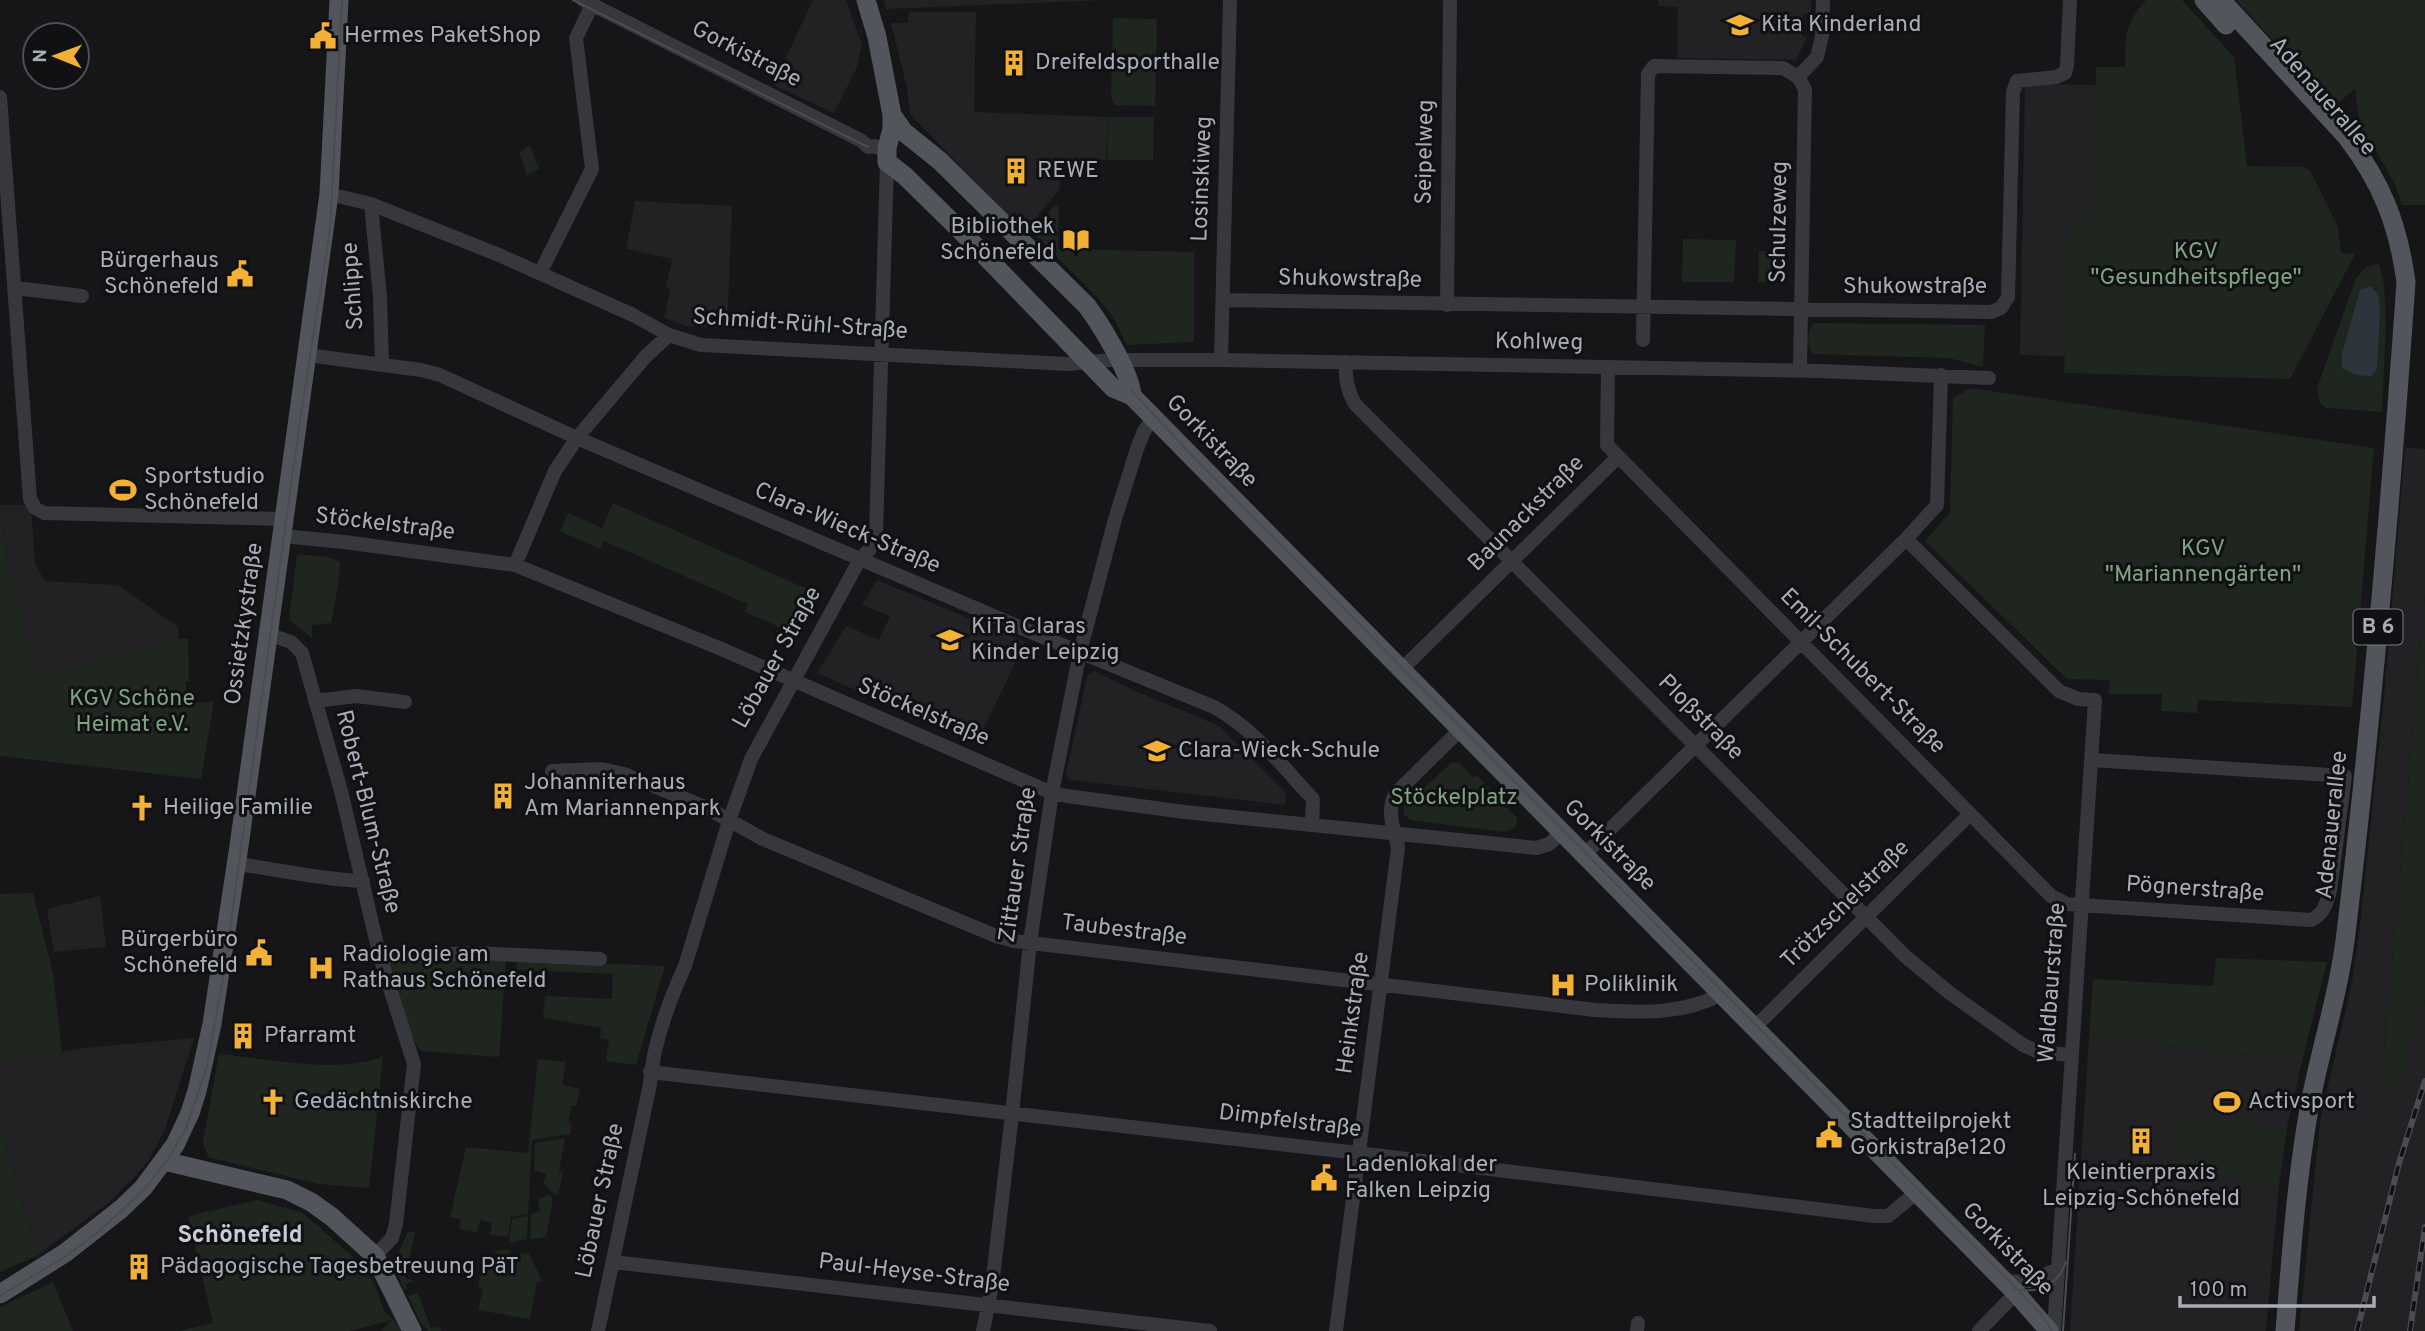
<svg xmlns="http://www.w3.org/2000/svg" width="2425" height="1331" font-family="Overpass,sans-serif">
  <style>
    .built { fill: #222225 }
    .green { fill: #1e261f }
    .water { fill: #2c353c }
    .lines { fill: none; stroke-linecap: round; stroke-linejoin: round }
    .minor { stroke: #37383d; stroke-width: 14 }
    .major { stroke: #53555c; stroke-width: 19 }
    .tram { stroke: #4a4c52; stroke-width: 2 }
    .rail-casing { stroke: #4a4c52; stroke-width: 6 }
    .rail { stroke: #111113; stroke-width: 3.5; stroke-dasharray: 10; stroke-linecap: butt }
    .labels { text-anchor: middle; dominant-baseline: central; stroke-width: 6; stroke-linejoin: round; paint-order: stroke }
    .shield { fill: #111113; stroke: #7b7e86; stroke-width: 2 }
    .shield-label { font-size: 21px; font-weight: bold; fill: #a8adb8 }
    .poi-label { font-size: 23px; fill: #a8adb8; stroke: #111113; text-anchor: start }
    .street-label { font-size: 23px; fill: #a8adb8; stroke: #111113 }
    .park-label { font-size: 23px; fill: #7fa381; stroke: #111113 }
    .neighbourhood-label { font-size: 24px; font-weight: bold; fill: #c9ccd4; stroke: #111113 }
  </style>
  <rect width="100%" height="100%" fill="#161618"/>
  <path class="built" d="M813,0h33l16,45 -5,22 -23,46 -61,-28z
    M884,0h221l-219,9z
    M1658,0h153v13l-8,1 -1,22 5,1 -11,23 -119,-2 1,-51 -20,-1z
    M909,12h67l-2,100 134,5 -2,43h-43l-4,30 -35,42 -114,-118 -3,-26 -16,-65h17z
    M2025,84l71,1 -3,134h-24l-3,137 -46,-1z
    M635,201l97,5 -5,123 -40,-3 -23,-8 6,-29 -4,-1 6,-29 -46,-10z
    M2405,447l20,2v147l-44,487 17,2 27,-86v332h-126l21,-210 32,-139 8,-56 24,-230z
    M0,505h31l4,59 10,17 73,4 60,42 1,12 -141,37 -30,-111z
    M877,580l148,62 -48,101 -160,-70 29,-47 33,14 11,-24 -28,-11z
    M1094,671l37,18 88,37 67,67 -1,12 -214,-25 -5,-5 21,-99z
    M100,896l6,51 -52,5 -7,-43z
    M2089,1037l213,24 -15,67 -8,56 -13,147h-196z
    M194,1038l-29,91 -17,33 -37,39 -73,54 -38,-130v-63l84,-14z"/>
  <path class="green" d="M2146,0h36l52,57 13,109 57,1 6,3 28,57 3,26 14,1 -65,125 -226,-6 5,-155h24l3,-151h29c1,-35 -2,-39 21,-67z
    M2236,0h189v205h-23l-7,-21 -17,-30 -17,-22 -6,-43 -18,15c-6,-5 -11,-12 -17,-17 -11,-10 -26,-10 -29,-27z
    M1113,18l44,1 -2,87 -40,-1 -4,-8z
    M1108,117h46l-1,43h-46z
    M530,145l9,24 -12,6 -8,-22z
    M1059,205l-1,44 136,3v90l-67,3 -13,-27 -16,-20 -66,-66 22,-26z
    M1683,239l53,1 -2,42h-52z
    M1759,251h13l-1,31h-13z
    M2379,263l5,22 2,37 -4,90 -56,-4 -6,-5 -3,-15 39,-110 10,-11z
    M1813,323l172,2 -2,42 -34,-9 -136,-4c-7,-11 -6,-19 0,-31z
    M1971,388l403,60 -22,259 -154,-7 -1,13 -36,-2 1,-17h-53l1,-12 -2,-2 -41,-1 -142,-138 25,-28 3,-115z
    M613,503l203,90 -15,34 -3,-1 -3,8 -50,-22 3,-8 -144,-63 -4,8 -40,-18 8,-18 34,15z
    M0,507l8,58 30,110 141,-36h9l1,42 -4,1 4,22 25,-3 -13,78 -201,-23z
    M297,554l31,3 12,5 -2,24 -7,37 -19,2v13l-23,-18z
    M2425,596v403l-27,87 -17,-3z
    M1451,763h9l13,15 4,-3 40,43c0,9 -4,12 -13,14l-94,-12 -6,-6v-8z
    M33,893l20,80 9,80 -62,9v-168z
    M455,958l51,2 -7,97 -78,-6 -13,-20 -21,-68z
    M2216,958l111,4 -25,99 -213,-24 4,-58 120,7z
    M517,960l148,6 -29,99 -30,-4 3,-21 -9,-2 1,-10 -58,-10 2,-22 67,3 1,-25 -96,-4z
    M219,1054c43,4 125,21 164,2l-14,132 -51,-4 -110,-27 -5,-15z
    M538,1059l28,3 -4,23 18,4 -4,17 -4,-1 -4,18 4,1 -2,10 -38,6 -4,74 -17,3 -3,20 -18,-2 2,-12 -12,-3 -3,12 -18,-3 2,-9 -11,-3 16,-70 62,6z
    M2175,1115l112,13 -8,56 -108,-13z
    M0,1125l38,130 -38,17z
    M565,1138l-6,33 4,1 -5,23 -4,-1 -11,-11 4,-9 -13,-3 1,-28z
    M548,1194l5,4 -7,39 -16,3 1,-26 9,-3 -2,-11z
    M257,1200l46,13 58,51 14,21 9,26 10,9 7,11h-20l11,-11 -42,11h-171l34,-8 -25,-107z
    M528,1216l-1,23 -18,4 3,-24z
    M408,1232h7l-10,46 9,3 -8,3 1,5 -3,1c-12,-28 -9,-30 4,-58z
    M509,1249l1,6 19,-2 13,28 -5,1 -7,37 -52,-9 5,-21 -5,-2 6,-24 12,2 3,-11 -7,-2z
    M53,1282l20,49h-73v-24z
    M418,1293l13,35 8,-2 2,5h-13l-7,-8 -13,-27z"/>
  <path class="water" d="M2370,286l8,8 2,15 -3,59 -5,8 -16,-1 -14,-7v-14l18,-64z"/>
  <g class="lines">
    <path class="minor" d="M583,0l279,141 6,6 7,-1 12,6
      M1798,77l19,-20 5,-21 1,-36
      M0,97l30,402 5,9 9,5 240,6
      M329,194l42,10 128,51 134,60 36,20 32,10 366,19 44,-4h110l600,11 168,7
      M371,204l9,93 2,68
      M540,273l52,-104 -16,-131 16,-33
      M15,288l67,8
      M1223,300l768,12 10,-4 7,-11 5,-205 4,-11 39,-4 9,-4 2,-8 3,-65
      M1447,305l3,-305
      M1643,340l5,-266 6,-8 129,2 15,9 7,12 -5,281
      M307,355l114,15 19,5 137,63 461,197 176,72c40,22 68,59 99,92l-1,26
      M1221,360l9,-360
      M1346,362c-1,16 1,28 9,42l550,552 46,38 72,51 16,7 32,3
      M1608,367l-1,78 444,451 16,8 14,1 230,15c13,-6 15,-16 19,-29l15,-115 -253,-16
      M282,536l62,6 171,23 204,83 333,145 15,3 117,16 353,36 12,-4 13,-11
      M1906,539l153,152 19,8 17,1 -41,631
      M515,565l40,-94 22,-33 69,-82 23,-21
      M268,634l23,8 11,11 39,138 39,166 34,107 -18,160 -4,14 -17,18
      M1401,670l217,-213
      M315,701l41,-5 49,6
      M552,771l49,-2 23,5 81,33 58,32 233,97 18,5 581,69c44,2 86,6 126,-16
      M1584,855l322,-316 31,-34 4,-130
      M236,864c43,5 84,16 127,17
      M380,957l96,-4 124,6
      M1754,1028l216,-214
      M650,1072l708,81 516,63h14l28,-23
      M613,1262l597,69
      M2004,1282l28,-1 25,-12
      M598,1331l52,-247c3,-40 18,-81 35,-118l44,-145 22,-62 109,-200 10,-10 6,-15 11,-372
      M983,1331l9,-45 19,-163 19,-180 22,-150 28,-141 35,-133 22,-70 7,-18 10,-13
      M1336,1331l62,-483c-4,-22 -12,-33 -3,-54l65,-64
      M1637,1331l1,-8
      M1979,1331l37,-38"/>
    <path class="major" d="M866,0l11,37 15,78v14l-5,19v14l18,14 53,52 155,160 19,8 884,897 33,38
      M2204,0l22,25
      M2221,0l125,136c36,47 52,88 60,146 -15,217 -34,435 -60,651 -7,60 -26,117 -37,176 -13,74 -18,148 -24,222
      M892,115l12,17 36,29 147,145c14,19 44,67 45,90
      M164,1161l123,29 24,12 21,15 43,39 37,75
      M0,1294l65,-41 56,-44 22,-21 32,-43 15,-32 7,-22 15,-67 27,-178 90,-652 10,-194"/>
    <path class="tram" d="M573,0l295,147
      M1132,391l50,54 828,837 31,32 11,17
      M2013,1288c23,7 45,-2 53,-26
      M0,1296l66,-40 32,-24 46,-42 24,-31 18,-31 21,-62 17,-94 75,-545 31,-198 12,-229
      M2063,1331l12,-177"/>
    <g class="rail-casing">
      <path id="rail" d="M2357,1331l42,-168 26,-82
        M2410,1331l15,-104"/>
    </g>
    <use href="#rail" class="rail"/>
  </g>
  <defs>
    <g id="school-bare" transform="scale(2.1)"><path d="M0-5L7-2L0 1L-7-2ZM-4 1L0 2.5L4 1V4Q0 6-4 4Z" fill="#f2b134" stroke="#111113" stroke-width="2.5" paint-order="stroke"/></g>
    <g id="civic-bare" transform="scale(2.1)"><path d="M-.6-6.5H3V-4.5H.6V-3L4-1V1h2V6H-6V1h2V-1L-.6-3ZM-1.2 2.5V6h2.4V2.5Z" fill="#f2b134" stroke="#111113" stroke-width="2.5" paint-order="stroke"/></g>
    <g id="building-bare" transform="scale(2.1)"><path d="M-4-6H4V6H1V3H-1V6H-4ZM-2.5-4.3h1.7v1.8h-1.7ZM.8-4.3h1.7v1.8H.8ZM-2.5-1h1.7V.8h-1.7ZM.8-1h1.7V.8H.8Z" fill="#f2b134" stroke="#111113" stroke-width="2.5" paint-order="stroke"/></g>
    <g id="library-bare" transform="scale(2.1)"><path d="M-6-4Q-3-5.5-.7-3.5V5Q-3 3-6 4ZM6-4Q3-5.5 .7-3.5V5Q3 3 6 4Z" fill="#f2b134" stroke="#111113" stroke-width="2.5" paint-order="stroke"/></g>
    <g id="stadium-bare" transform="scale(2.1)"><path d="M0-5a6.5 5 0 1 0 0 10a6.5 5 0 1 0 0-10ZM-3.5-1.8h7v3.6h-7Z" fill="#f2b134" stroke="#111113" stroke-width="2.5" paint-order="stroke"/></g>
    <g id="church-bare" transform="scale(2.1)"><path d="M-1.2-6h2.4v3.5h3.3v2.4h-3.3V6h-2.4V-.1h-3.3v-2.4h3.3Z" fill="#f2b134" stroke="#111113" stroke-width="2.5" paint-order="stroke"/></g>
    <g id="hospital-bare" transform="scale(2.1)"><path d="M-5-5h3v3.5h4V-5h3V5h-3V1.5h-4V5h-3Z" fill="#f2b134" stroke="#111113" stroke-width="2.5" paint-order="stroke"/></g>
  </defs>
  <g fill-rule="evenodd">
    <use href="#school-bare" x="1740" y="25"/>
    <use href="#civic-bare" x="323" y="36"/>
    <use href="#building-bare" x="1014" y="63"/>
    <use href="#building-bare" x="1016" y="171"/>
    <use href="#library-bare" x="1076" y="240"/>
    <use href="#civic-bare" x="240" y="274"/>
    <use href="#stadium-bare" x="123" y="490"/>
    <use href="#school-bare" x="950" y="640"/>
    <use href="#school-bare" x="1157" y="751"/>
    <use href="#building-bare" x="503" y="796"/>
    <use href="#church-bare" x="142" y="808"/>
    <use href="#civic-bare" x="259" y="953"/>
    <use href="#hospital-bare" x="321" y="968"/>
    <use href="#hospital-bare" x="1563" y="985"/>
    <use href="#building-bare" x="243" y="1036"/>
    <use href="#church-bare" x="273" y="1102"/>
    <use href="#stadium-bare" x="2227" y="1102"/>
    <use href="#civic-bare" x="1829" y="1135"/>
    <use href="#building-bare" x="2141" y="1141"/>
    <use href="#civic-bare" x="1324" y="1178"/>
    <use href="#building-bare" x="139" y="1267"/>
  </g>
  <g class="labels">
    <rect class="shield" x="2353.5" y="609.5" width="49" height="35" rx="5"/>
    <g class="shield-label">
      <text x="2378" y="627">B 6</text>
    </g>
    <g class="poi-label">
      <text x="1761" y="25">Kita Kinderland</text>
      <text x="344" y="36">Hermes PaketShop</text>
      <text x="1035" y="63">Dreifeldsporthalle</text>
      <text x="1037" y="171">REWE</text>
      <text x="1055" y="227" text-anchor="end">Bibliothek<tspan x="1055" dy="26">Schönefeld</tspan></text>
      <text x="219" y="261" text-anchor="end">Bürgerhaus<tspan x="219" dy="26">Schönefeld</tspan></text>
      <text x="144" y="477">Sportstudio<tspan x="144" dy="26">Schönefeld</tspan></text>
      <text x="971" y="627">KiTa Claras<tspan x="971" dy="26">Kinder Leipzig</tspan></text>
      <text x="1178" y="751">Clara-Wieck-Schule</text>
      <text x="524" y="783">Johanniterhaus<tspan x="524" dy="26">Am Mariannenpark</tspan></text>
      <text x="163" y="808">Heilige Familie</text>
      <text x="238" y="940" text-anchor="end">Bürgerbüro<tspan x="238" dy="26">Schönefeld</tspan></text>
      <text x="342" y="955">Radiologie am<tspan x="342" dy="26">Rathaus Schönefeld</tspan></text>
      <text x="1584" y="985">Poliklinik</text>
      <text x="264" y="1036">Pfarramt</text>
      <text x="294" y="1102">Gedächtniskirche</text>
      <text x="2248" y="1102">Activsport</text>
      <text x="1850" y="1122">Stadtteilprojekt<tspan x="1850" dy="26">Gorkistraße120</tspan></text>
      <text x="1345" y="1165">Ladenlokal der<tspan x="1345" dy="26">Falken Leipzig</tspan></text>
      <text x="2141" y="1173" text-anchor="middle">Kleintierpraxis<tspan x="2141" dy="26">Leipzig-Schönefeld</tspan></text>
      <text x="160" y="1267">Pädagogische Tagesbetreuung PäT</text>
    </g>
    <g class="street-label">
      <text transform="translate(746 55) rotate(27)">Gorkistraße</text>
      <text transform="translate(2322 97) rotate(49)">Adenauerallee</text>
      <text transform="translate(1426 152) rotate(-89)">Seipelweg</text>
      <text transform="translate(1203 179) rotate(-88)">Losinskiweg</text>
      <text transform="translate(1780 222) rotate(-89)">Schulzeweg</text>
      <text transform="translate(1350 280) rotate(1)">Shukowstraße</text>
      <text transform="translate(354 286) rotate(-94)">Schlippe</text>
      <text x="1915" y="287">Shukowstraße</text>
      <text transform="translate(800 325) rotate(4)">Schmidt-Rühl-Straße</text>
      <text transform="translate(1539 343) rotate(1)">Kohlweg</text>
      <text transform="translate(1211 442) rotate(46)">Gorkistraße</text>
      <text transform="translate(1527 514) rotate(-45)">Baunackstraße</text>
      <text transform="translate(385 525) rotate(7)">Stöckelstraße</text>
      <text transform="translate(847 529) rotate(23)">Clara-Wieck-Straße</text>
      <text transform="translate(245 624) rotate(-82)">Ossietzkystraße</text>
      <text transform="translate(778 658) rotate(-61)">Löbauer Straße</text>
      <text transform="translate(1862 672) rotate(45)">Emil-Schubert-Straße</text>
      <text transform="translate(923 713) rotate(23)">Stöckelstraße</text>
      <text transform="translate(1700 718) rotate(45)">Ploßstraße</text>
      <text transform="translate(367 812) rotate(76)">Robert-Blum-Straße</text>
      <text transform="translate(2333 825) rotate(-84)">Adenauerallee</text>
      <text transform="translate(1609 846) rotate(45)">Gorkistraße</text>
      <text transform="translate(1019 865) rotate(-82)">Zittauer Straße</text>
      <text transform="translate(2195 890) rotate(4)">Pögnerstraße</text>
      <text transform="translate(1846 905) rotate(-45)">Trötzschelstraße</text>
      <text transform="translate(1124 931) rotate(7)">Taubestraße</text>
      <text transform="translate(2053 983) rotate(-86)">Waldbaurstraße</text>
      <text transform="translate(1354 1013) rotate(-82)">Heinkstraße</text>
      <text transform="translate(1290 1122) rotate(7)">Dimpfelstraße</text>
      <text transform="translate(601 1201) rotate(-78)">Löbauer Straße</text>
      <text transform="translate(2007 1250) rotate(46)">Gorkistraße</text>
      <text transform="translate(914 1274) rotate(7)">Paul-Heyse-Straße</text>
    </g>
    <g class="park-label">
      <text x="2196" y="252">KGV<tspan x="2196" dy="26">"Gesundheitspflege"</tspan></text>
      <text x="2203" y="549">KGV<tspan x="2203" dy="26">"Mariannengärten"</tspan></text>
      <text x="132" y="699">KGV Schöne<tspan x="132" dy="26">Heimat e.V.</tspan></text>
      <text x="1454" y="798">Stöckelplatz</text>
    </g>
    <g class="neighbourhood-label">
      <text x="240" y="1236">Schönefeld</text>
    </g>
  </g>
  <g transform="translate(56 56) rotate(271)"><circle r="33" fill="#111113" stroke="#4d4f55" stroke-width="2"/>
  <path d="M0-5L12 26L0 18L-12 26Z" fill="#f2b134"/>
  <text y="-10" font-size="19" font-weight="bold" text-anchor="middle" fill="#a8adb8">N</text>
  </g>
  <path d="M2180 1296v10h194v-10" fill="none" stroke="#a8adb8" stroke-width="3.5"/>
  <text x="2190" y="1296" font-size="21" fill="#a8adb8" stroke="#111113" stroke-width="5" paint-order="stroke">100 m</text>
</svg>
